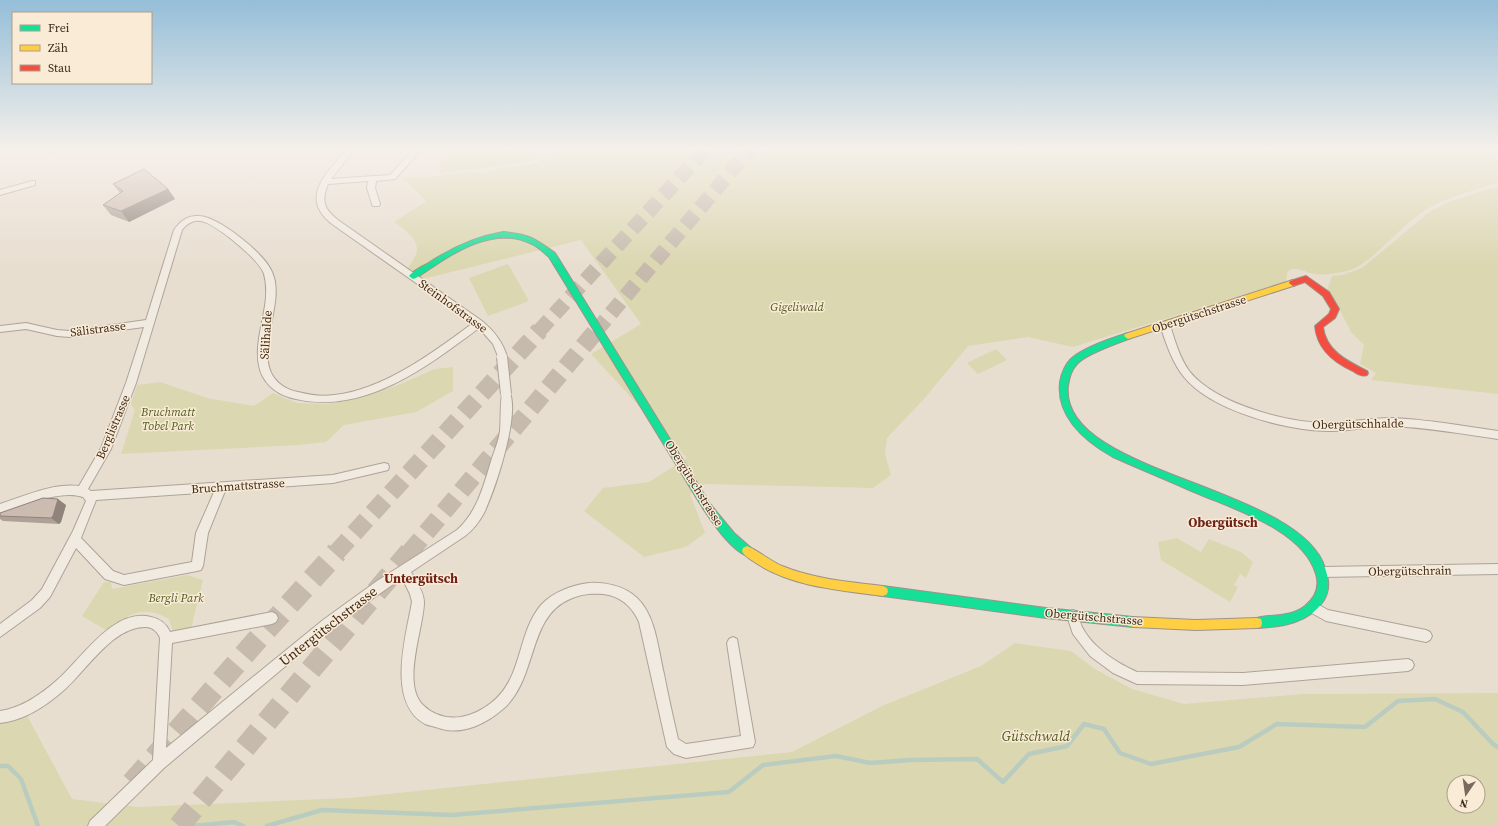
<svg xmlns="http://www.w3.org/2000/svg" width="1498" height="826" font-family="'Source Serif 4',serif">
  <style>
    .green { fill: #dbd7b1; fill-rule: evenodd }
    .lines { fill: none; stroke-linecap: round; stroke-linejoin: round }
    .stream { stroke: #baccc0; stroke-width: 4.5 }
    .highway-tunnel-far2 { stroke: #c6baac; stroke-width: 15; stroke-dasharray: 15 8; stroke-linecap: butt }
    .highway-tunnel-far1 { stroke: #c6baac; stroke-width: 18; stroke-dasharray: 18 9; stroke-linecap: butt }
    .highway-tunnel { stroke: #c6baac; stroke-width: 22; stroke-dasharray: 22 12; stroke-linecap: butt }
    .street-casing { stroke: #ada398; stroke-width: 2 }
    .fast-casing { stroke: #9d9388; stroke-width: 2 }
    .slow-casing { stroke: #9d9388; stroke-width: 2 }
    .jam-casing { stroke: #9d9388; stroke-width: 2 }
    .street { fill: #f0eae1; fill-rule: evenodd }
    .fast { fill: #16e098; fill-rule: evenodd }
    .slow { fill: #ffcf43; fill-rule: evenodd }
    .jam { fill: #f24e42; fill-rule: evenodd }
    .street-bridge-casing { stroke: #ada398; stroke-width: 12; stroke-linecap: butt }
    .street-bridge { stroke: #f0eae1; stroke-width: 10 }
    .wall { fill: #afa197 }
    .shaded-wall { fill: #8f837b }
    .building { fill: #ccbbb0; stroke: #8f837b }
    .labels { text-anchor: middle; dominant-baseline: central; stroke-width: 3; stroke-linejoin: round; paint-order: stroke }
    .street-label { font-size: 12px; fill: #3e2a1e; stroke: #f9ebd5 }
    .park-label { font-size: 12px; font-style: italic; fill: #545c22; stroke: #f9ebd5 }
    .neighbourhood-label { font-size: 13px; font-weight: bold; fill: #6f2219; stroke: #f9ebd5 }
    .near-street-label { font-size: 14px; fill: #3e2a1e; stroke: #f9ebd5 }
    .near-park-label { font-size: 14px; font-style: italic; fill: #545c22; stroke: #f9ebd5 }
  </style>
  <rect width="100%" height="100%" fill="#e8ded0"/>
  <path class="green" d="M461,150h89l-12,9 -8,3 -91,11 2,-20z
    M554,150h944v32c-25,9 -52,15 -74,29 -25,16 -43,43 -69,57 -8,4 -32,8 -41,6 -8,-1 -16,-8 -24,-4 -4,2 -3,7 -4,11l-4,2 -209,64 -45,-10 -60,9 -45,54 -36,38 -2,16 6,21 -18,13 -168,-4 -15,10 15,39 -19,14 -42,10 -60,-46 19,-23 46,-6 38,-24 -96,-104 50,-30 -60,-84 -162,40 -11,-12c3,-4 6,-9 8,-14 5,-14 -12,-25 -22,-32l32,-21 -23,-23h19l51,-6 11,1 12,-4 41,-6 9,-5z
    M1498,186v208l-127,-14 5,-7 -16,-9 4,-19 -13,-13 -14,-28 -10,-13 5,-15 11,-1 19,-7 67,-56 20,-10z
    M508,264l21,37 -41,15 -19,-38z
    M996,349l11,11 -29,14 -11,-11z
    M453,367v24l-37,21 -72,13 -18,17 -28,3 -177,9 14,-44 -4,-6 6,-19 23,-3 47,16 47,8 19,-13 24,10 31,1 26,-5 42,-13 39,-17z
    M1177,538l24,14 8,-13 32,13 12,10 -7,16 -6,-4 -6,11 4,2 -8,15 -69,-42 -3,-18z
    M187,575l16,5 -12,49 -18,3 -4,-13c-27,-15 -40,-4 -63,11l-24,-14 22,-34h7l1,7z
    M1015,643l56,8 24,18 37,20 52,15 119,-10 195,-1v133h-1498v-109l24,-7 48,89 66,8 212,-9 442,-46 90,-46 99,-40zM1454,782h24v24h-24z"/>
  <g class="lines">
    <path class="stream" d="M0,766h8l13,13 17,47
      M192,826l42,-4 9,4
      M267,826l55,-16 130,5 277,-23 34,-27 73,-9 34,7 41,-3 66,-1 26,23 26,-28 38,-8 17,-22 20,5 16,24 31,11 88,-17 38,-23 88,3 33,-26 37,-2 28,13 30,32 5,3"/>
    <path class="highway-tunnel-far2" d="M539,331l166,-181
      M596,331l153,-181"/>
    <path class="highway-tunnel-far1" d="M336,553l204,-223
      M409,553l188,-223"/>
    <path class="highway-tunnel" d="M132,783l124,-142 81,-89
      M179,826l231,-274"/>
    <g class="street-casing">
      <path id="street" d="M49,150h8l-5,3h-3z
        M346,150h8l-23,29 59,-4 23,-25h8l-26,29 -19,2 -1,7 5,16 -1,2h-6l-1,-2 -5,-16 1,-7 -40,3c-7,17 -4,25 10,36l144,101c12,10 21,21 25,36l-2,2h-6l-6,-15 -14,-16c-52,39 -115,87 -183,71 -16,-3 -31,-13 -36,-29 -9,-32 13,-64 4,-96 -4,-14 -50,-52 -64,-53 -8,-1 -14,4 -18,9l-46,153 -25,66 -23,40 3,2 242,-16 51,-12 4,1 1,3 -1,3 -4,1 -51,12 -108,8 -17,42 -5,33 -2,4 -4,1 -73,14 -19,-6 -29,-31 -26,49 -10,11 -40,29v-13l32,-24 10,-11 31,-58 13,-30 -3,-4c-23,-8 -61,9 -83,17v-10c25,-8 52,-21 79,-18l22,-38 25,-65 18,-56 -74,10 -13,-1 -31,-7 -26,3v-6l26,-3 31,7 13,1 76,-11 28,-90c6,-9 14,-15 25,-14 20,1 65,37 73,56 12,26 -9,62 -4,90 2,16 14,27 30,30 12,3 24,5 36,3 49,-5 100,-43 139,-72l-141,-99c-33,-26 -6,-50 14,-74zM214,492l-18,41 -4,29 -68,13 -11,-4 -32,-33 15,-38z
        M32,181h3v4l-35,10v-5z
        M1165,322l5,3c5,16 10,34 20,47 27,33 101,52 142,51 20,-1 38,-5 58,-5 36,1 72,8 108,13v8c-36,-5 -72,-12 -109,-13 -19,0 -38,5 -57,5 -42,1 -121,-20 -148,-54 -12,-15 -18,-34 -24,-52z
        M506,390l3,1c12,22 -14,99 -25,122 -5,9 -11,17 -19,23l-54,36c5,9 13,20 13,30 0,25 -23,82 -1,103 10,10 23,14 38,12 11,-2 21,-7 30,-14 33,-26 25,-68 50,-98 12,-13 31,-20 48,-22 16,-1 36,3 48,15 19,18 21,51 27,76 4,21 9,43 14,65l8,5 55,-8 -14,-93 2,-4 4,-2 4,2 18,103 -2,5 -67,11 -12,-4 -7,-7 -28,-125c-7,-16 -19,-26 -36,-28 -11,-1 -23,0 -33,5 -43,18 -32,80 -67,110 -16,14 -39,26 -61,20 -5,-2 -12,-3 -17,-5 -39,-22 -19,-88 -13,-122l-2,-8 -8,-16 -71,50 -167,140 -59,58h-17l2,-5 63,-61 7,-122c-2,-6 -7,-10 -13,-11 -36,-2 -63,49 -90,69 -16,13 -36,25 -57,27v-12c21,-3 40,-16 56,-30 25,-21 57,-74 95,-64 9,2 15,6 19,15l102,-20 4,2 2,4 -2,4 -4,2 -100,19 -6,105 157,-128 54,-39 80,-51c21,-19 27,-46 35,-72 3,-9 7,-18 8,-27 1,-8 0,-36 3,-40z
        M1498,564v10l-176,3 -4,-1 -2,-4 2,-4 4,-1z
        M1312,601l16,9 98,20 4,2 2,4 -2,4 -4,2 -100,-21 -18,-10 -2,-4 2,-4z
        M1073,610l4,2c2,5 3,10 5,15 11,21 35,36 55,45l106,1 165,-14 4,2 2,4 -2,4 -4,2 -165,14 -106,-1 -24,-11 -23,-17 -17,-22 -6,-18 2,-4z"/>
    </g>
    <g class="fast-casing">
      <path id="fast" d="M503,232c26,2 31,6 52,21l155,251 24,29 17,15 1,3 -1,3 -4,2c-17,-7 -33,-32 -43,-46l-155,-253c-5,-4 -10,-10 -17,-13 -41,-20 -83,12 -116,34l-3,1 -4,-3c4,-5 12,-9 18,-12 24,-16 47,-27 76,-32z
        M1128,333l3,1 1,2 -1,2c-13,5 -46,16 -54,26 -6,6 -8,14 -9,22 -10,88 231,99 257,182 4,12 5,21 -1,32 -14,23 -43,27 -67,28l-4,-1 -1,-4 1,-4c17,-6 35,0 52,-13 11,-9 15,-19 11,-32 -13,-45 -83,-65 -122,-82 -27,-12 -54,-23 -81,-35 -28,-16 -57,-40 -53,-75 1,-8 6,-19 12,-24 13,-11 40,-20 56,-25z
        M883,586l163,22 87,9 4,1 1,4 -1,4 -4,1 -87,-9 -163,-22 -4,-2 -1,-3 1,-3z"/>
    </g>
    <g class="slow-casing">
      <path id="slow" d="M1293,280l4,3 -1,2 -168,54 -4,-3 1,-2z
        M747,546c12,5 23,15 35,20 32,13 67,16 101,20l4,2 1,3 -1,3 -4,2c-43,-6 -93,-9 -130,-35 -4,-3 -9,-5 -11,-10l1,-3z
        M1133,617l63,3 61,-2 4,1 1,4 -1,4 -4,1 -61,2 -63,-3 -4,-1 -1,-4 1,-4z"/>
    </g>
    <g class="jam-casing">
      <path id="jam" d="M1306,276l23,16 10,17 -4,9 -12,9c3,24 24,34 44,44l1,2 -1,2c-5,2 -10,-1 -14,-4 -20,-9 -36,-22 -38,-45l14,-12 2,-5 -8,-13 -18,-14 -12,4 -4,-3 1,-2z"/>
    </g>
    <use href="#street" class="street"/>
    <use href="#fast" class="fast"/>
    <use href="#slow" class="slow"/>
    <use href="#jam" class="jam"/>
    <g class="street-bridge-casing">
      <path id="street-bridge" d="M502,357l4,37"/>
    </g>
    <use href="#street-bridge" class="street-bridge"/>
  </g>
  <path class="wall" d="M113,184l55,5 7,10 -46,23 -18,-7 -8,-10 17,-12z
    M66,505l-5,17 -2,2 -56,-3 -3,-2v-6z"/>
  <path class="shaded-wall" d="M168,189l7,10 -46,23 -8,-11z
    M58,499l8,6 -5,17 -2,2 -8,-6z"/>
  <path class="building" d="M144,169l24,20 -47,22 -18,-6 20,-14 -10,-7z
    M43,498l15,1 -5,17 -2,2 -51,-2v-3z"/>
  <linearGradient id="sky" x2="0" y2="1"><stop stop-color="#95bed8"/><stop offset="0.56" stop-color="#f5f0ea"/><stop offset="1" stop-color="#f5f0ea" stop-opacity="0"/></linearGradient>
  <rect width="1498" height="266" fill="url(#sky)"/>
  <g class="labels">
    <g class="street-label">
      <text transform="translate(453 306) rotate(36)">Steinhofstrasse</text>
      <text transform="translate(1199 314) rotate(-18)">Obergütschstrasse</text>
      <text transform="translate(98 329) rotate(-7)">Sälistrasse</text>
      <text transform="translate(266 335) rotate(-86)">Sälihalde</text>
      <text transform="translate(1358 424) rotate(-1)">Obergütschhalde</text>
      <text transform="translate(113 427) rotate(-67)">Berglistrasse</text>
      <text transform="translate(694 483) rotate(58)">Obergütschstrasse</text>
      <text transform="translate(238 486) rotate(-4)">Bruchmattstrasse</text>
      <text transform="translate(1410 571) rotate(-1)">Obergütschrain</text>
      <text transform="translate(1094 617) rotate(5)">Obergütschstrasse</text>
    </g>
    <g class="park-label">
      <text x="797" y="307">Gigeliwald</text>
      <text x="168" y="412">Bruchmatt<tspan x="168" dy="14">Tobel Park</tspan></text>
      <text x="176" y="598">Bergli Park</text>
    </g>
    <g class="neighbourhood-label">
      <text x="1223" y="522">Obergütsch</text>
      <text x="421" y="578">Untergütsch</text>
    </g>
    <g class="near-street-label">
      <text transform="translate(328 626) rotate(-38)">Untergütschstrasse</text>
    </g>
    <g class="near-park-label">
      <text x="1036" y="736">Gütschwald</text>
    </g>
  </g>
  <rect x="12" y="12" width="140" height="72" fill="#f9ebd5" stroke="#ae9e8c"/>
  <rect x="20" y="25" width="20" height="6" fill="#16e098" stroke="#ae9e8c"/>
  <text x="48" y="32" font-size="12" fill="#3e2a1e">Frei</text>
  <rect x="20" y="45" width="20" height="6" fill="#ffcf43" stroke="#ae9e8c"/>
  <text x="48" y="52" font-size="12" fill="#3e2a1e">Zäh</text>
  <rect x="20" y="65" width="20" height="6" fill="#f24e42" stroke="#ae9e8c"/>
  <text x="48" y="72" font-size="12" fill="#3e2a1e">Stau</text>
  <g transform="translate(1466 794) rotate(193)"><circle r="19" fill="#f9ebd5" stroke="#ae9e8c"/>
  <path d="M0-3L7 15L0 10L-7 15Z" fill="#7a695c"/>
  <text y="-6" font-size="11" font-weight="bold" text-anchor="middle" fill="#3e2a1e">N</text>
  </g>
</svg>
